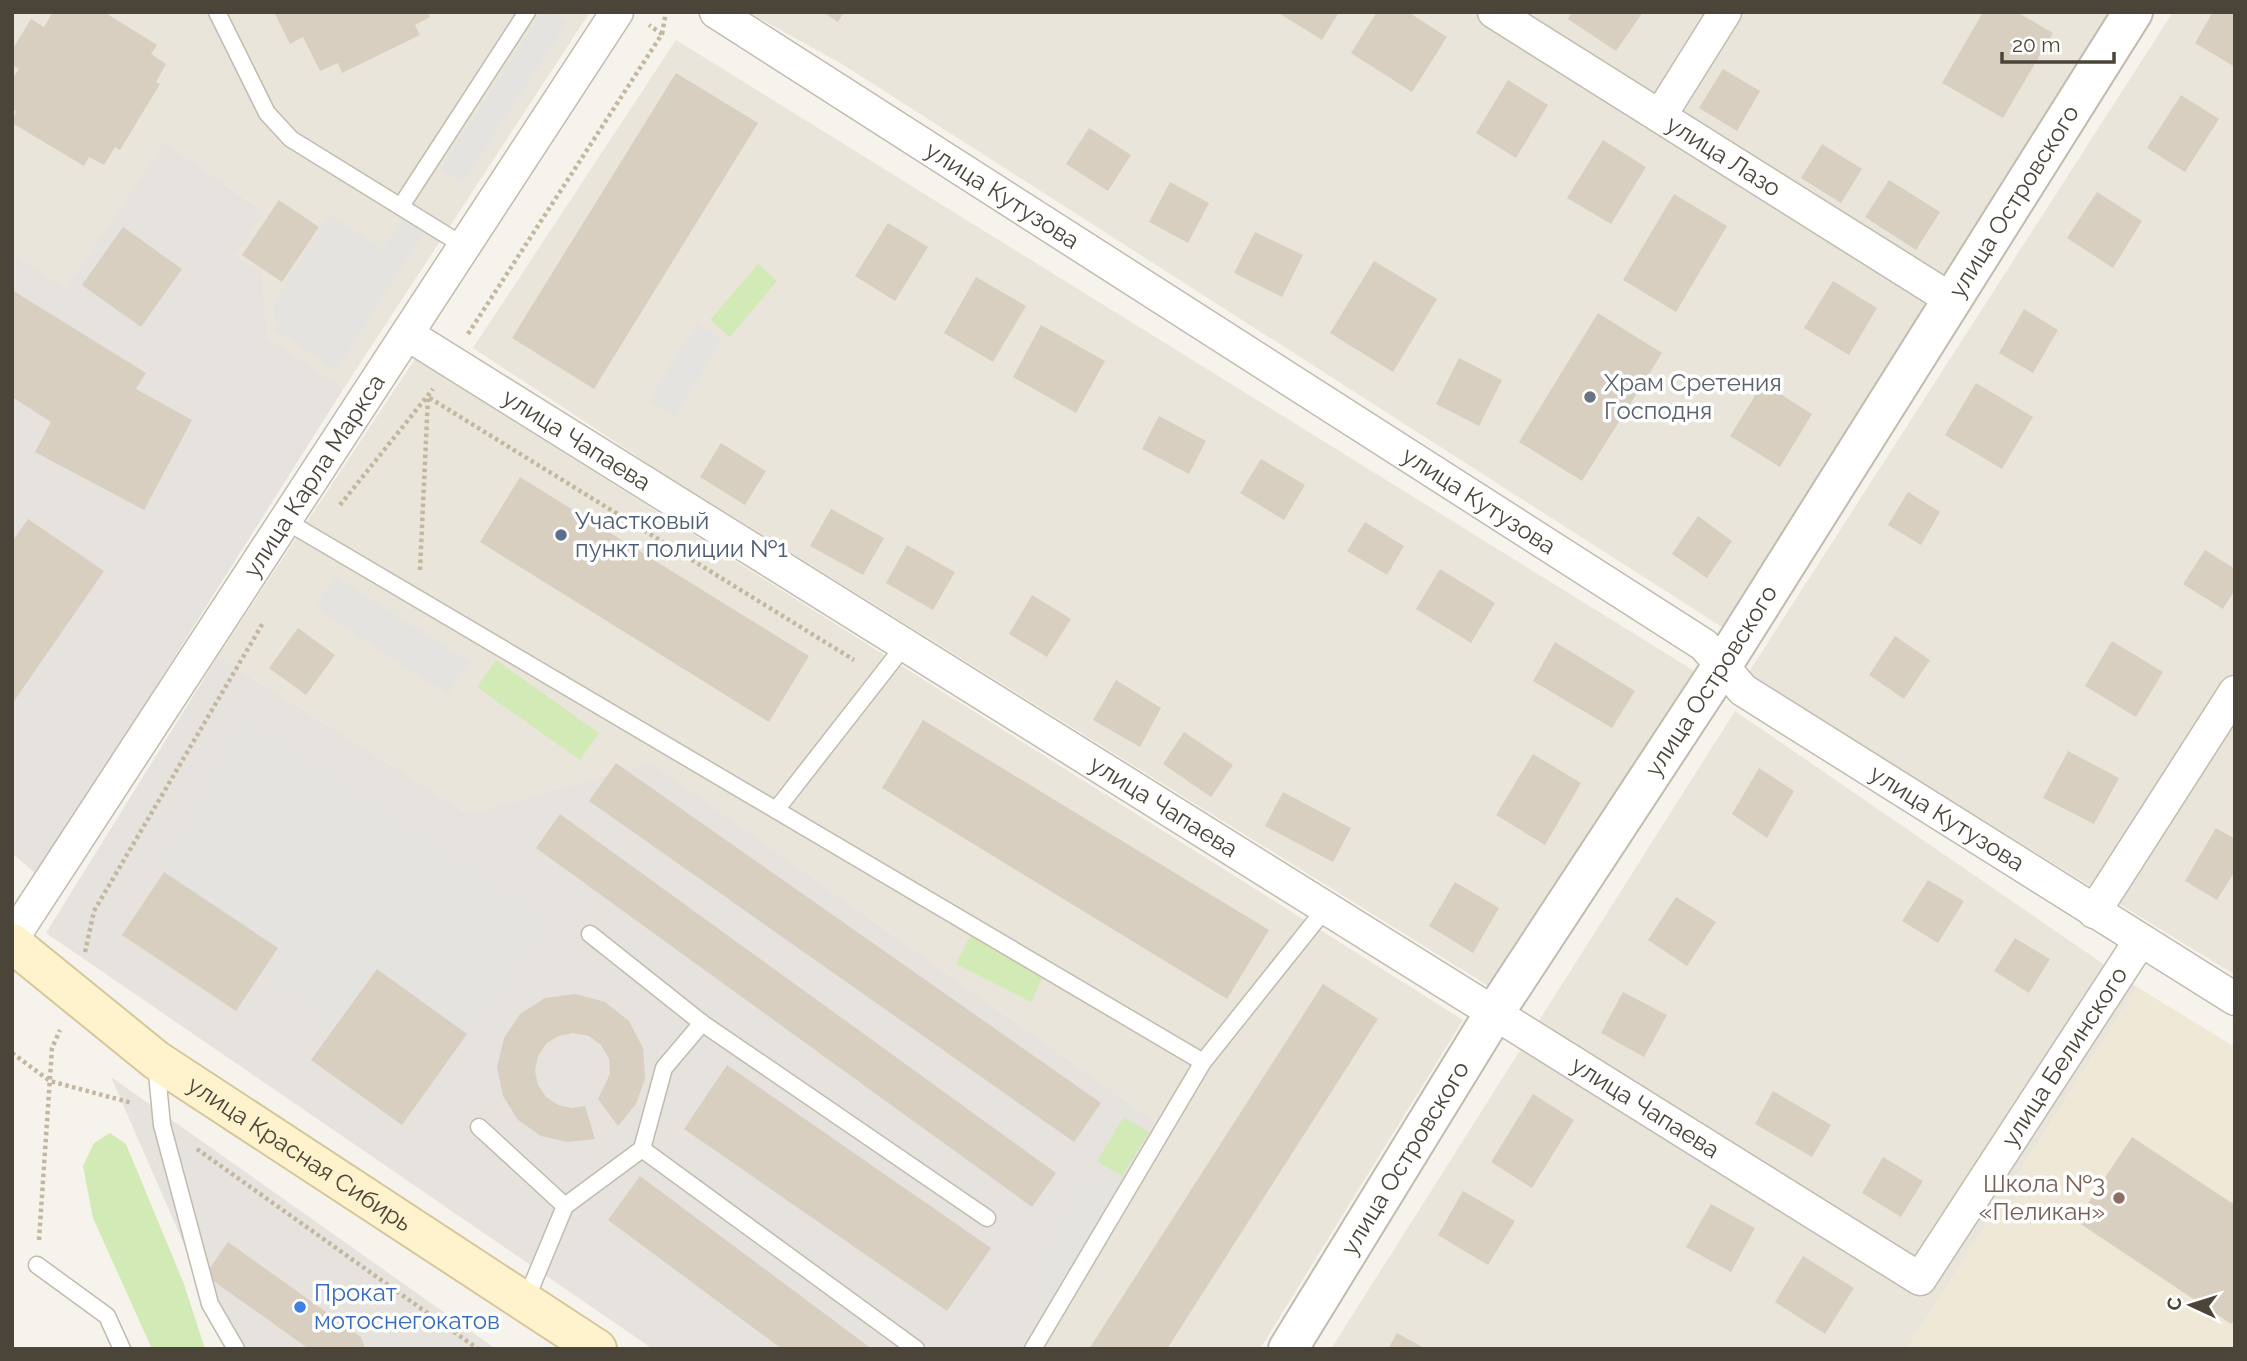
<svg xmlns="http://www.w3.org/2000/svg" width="2247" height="1361" font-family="Raleway,sans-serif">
  <rect width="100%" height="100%" fill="#f6f3ec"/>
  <g fill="#eae5da">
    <path d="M12,12H590L344,388L267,337L262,274L236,255L265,212L164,142L65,288L12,253Z"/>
    <path d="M748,12H2117L1725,629L842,64Z"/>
    <path d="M2173,12H2235V975L1747,675Z"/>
    <path d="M676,40L1696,672L1490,987L664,474L473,348Z"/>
    <path d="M415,359L1463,1020L1260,1349H1042L1164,1128L651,762L469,814L218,656Z"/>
    <path d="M1735,711L2137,987L1907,1349H1331Z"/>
  </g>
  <g fill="#e6e2dd">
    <path d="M164,142L265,212L236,255L262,273L267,337L344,388L37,875L12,853V253L65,288Z"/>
    <path d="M218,656L469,814L651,762L1164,1128L1042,1349H653L46,933Z"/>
    <path d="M111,1077L496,1349H235L210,1304Z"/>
  </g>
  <path fill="#efe8d6" d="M2137,987L2235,1047V1349H1907Z"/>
  <g fill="#d2eab5">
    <path d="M758,264L777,281L730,337L710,320Z"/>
    <path d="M496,660L599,733L580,760L477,687Z"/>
    <path d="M971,935L1045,973L1031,1002L956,964Z"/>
    <path d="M1124,1117L1149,1132L1122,1176L1097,1161Z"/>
    <path d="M110,1133L126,1144L184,1284L205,1349H152L93,1218L83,1166L94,1143Z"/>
  </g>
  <g fill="#e5e3e0">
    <path d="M542,12H550L567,23L463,183L441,168Z"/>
    <path d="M329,215L383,249L404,216L426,230L336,370L275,330L274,301Z"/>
    <path d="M696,323L722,339L675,417L649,401Z"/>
    <path d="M335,576L469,662L448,694L315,608Z"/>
    <path d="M244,721L540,919L467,1034L377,969L340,1021L262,972L277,948L164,872Z"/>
    <path d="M1086,1180L1112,1192L1063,1293L1037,1281Z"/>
  </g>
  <g fill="#d8cfc1">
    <path d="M53,12H104L157,45L151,54L166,64L156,82L160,84L120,150L115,147L104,165L89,157L84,166L12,123L16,111L12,109V79L19,69L12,65V50L31,19L44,27Z"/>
    <path d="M274,12H428L430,17L415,25L420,35L342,73L338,63L320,71L303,37L290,44Z"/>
    <path d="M823,12H844L838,22Z"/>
    <path d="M1277,12H1339L1322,40Z"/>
    <path d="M1377,12H1408L1447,37L1412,92L1351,53Z"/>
    <path d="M1572,12H1643L1616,51L1568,19Z"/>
    <path d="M1983,12H2017L2053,33L2003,118L1942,83Z"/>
    <path d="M2213,12L2235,14V67L2195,43Z"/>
    <path d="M1723,69L1760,91L1737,131L1699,108Z"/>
    <path d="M676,73L758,123L594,389L512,338Z"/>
    <path d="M1508,80L1548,105L1516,158L1476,133Z"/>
    <path d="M2181,95L2219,119L2185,172L2147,148Z"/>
    <path d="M1089,128L1131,155L1108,191L1066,164Z"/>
    <path d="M1603,140L1646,167L1611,224L1567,198Z"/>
    <path d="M1822,144L1862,169L1841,203L1801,178Z"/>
    <path d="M1889,180L1940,212L1916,250L1865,217Z"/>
    <path d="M1170,182L1209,203L1188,243L1149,222Z"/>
    <path d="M2097,192L2142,221L2113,268L2067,238Z"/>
    <path d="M1674,194L1727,226L1676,312L1623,280Z"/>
    <path d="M279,200L319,227L282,282L242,255Z"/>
    <path d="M888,223L928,247L895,301L855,276Z"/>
    <path d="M123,227L182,269L141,327L82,285Z"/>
    <path d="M1255,232L1303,255L1282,297L1234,273Z"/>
    <path d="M1374,261L1437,299L1393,372L1330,333Z"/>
    <path d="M976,277L1026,306L993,362L944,333Z"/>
    <path d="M1833,281L1877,308L1849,355L1804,328Z"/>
    <path d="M12,290L146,373L136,389L192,420L144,510L35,452L51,422L12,397Z"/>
    <path d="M2024,309L2058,330L2033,373L1999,353Z"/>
    <path d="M1598,313L1662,353L1582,481L1519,442Z"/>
    <path d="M1041,325L1105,361L1076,413L1013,377Z"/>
    <path d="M1459,358L1502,380L1479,426L1436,404Z"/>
    <path d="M1763,383L1812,414L1780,467L1730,436Z"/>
    <path d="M1976,383L2033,417L2002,469L1945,435Z"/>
    <path d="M1159,416L1206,441L1189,474L1142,449Z"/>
    <path d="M721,443L766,471L745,505L700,477Z"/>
    <path d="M1261,459L1305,485L1284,520L1240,493Z"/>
    <path d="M520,477L809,656L769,722L480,542Z"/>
    <path d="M1908,492L1940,512L1921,545L1888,525Z"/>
    <path d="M831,509L884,538L863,575L810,546Z"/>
    <path d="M1698,516L1732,541L1707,578L1672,554Z"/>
    <path d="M28,519L104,571L12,704V542Z"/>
    <path d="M1365,522L1404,546L1387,575L1347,551Z"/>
    <path d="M907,545L955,572L933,610L886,583Z"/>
    <path d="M2205,550L2235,569V590L2223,609L2183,584Z"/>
    <path d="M1440,569L1495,603L1471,643L1416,609Z"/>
    <path d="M1032,595L1071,619L1047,657L1009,634Z"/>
    <path d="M298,628L335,655L306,695L269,668Z"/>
    <path d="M1895,636L1930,660L1904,699L1869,675Z"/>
    <path d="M2112,641L2163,672L2136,717L2085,686Z"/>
    <path d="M1555,642L1635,691L1612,728L1533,681Z"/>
    <path d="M1116,680L1161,708L1140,747L1093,720Z"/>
    <path d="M923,720L1269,930L1227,999L882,788Z"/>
    <path d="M1184,732L1233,765L1211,797L1163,764Z"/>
    <path d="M2068,751L2119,778L2094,824L2043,798Z"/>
    <path d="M1533,754L1581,783L1545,845L1496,815Z"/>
    <path d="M616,763L1101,1103L1074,1142L589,801Z"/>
    <path d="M1759,768L1794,791L1767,838L1732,814Z"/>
    <path d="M1283,792L1351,828L1333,862L1265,826Z"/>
    <path d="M560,814L1056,1173L1032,1207L536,848Z"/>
    <path d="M2216,828L2235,839V871L2217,900L2185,881Z"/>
    <path d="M164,872L278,948L236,1011L122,935Z"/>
    <path d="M1928,880L1964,901L1938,943L1902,921Z"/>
    <path d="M1455,882L1499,908L1473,953L1429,926Z"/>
    <path d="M1676,897L1716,922L1687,966L1648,940Z"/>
    <path d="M2015,938L2050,959L2029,993L1994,971Z"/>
    <path d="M377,969L467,1034L402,1125L311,1060Z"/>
    <path d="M1323,984L1378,1019L1167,1349H1089Z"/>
    <path d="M1623,992L1667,1015L1644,1057L1601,1033Z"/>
    <path d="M575,994L605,1002L629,1021L643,1048L645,1078L636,1104L618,1126L598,1099L610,1074L609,1059L601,1045L589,1036L573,1033L558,1036L546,1044L538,1056L535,1071L538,1085L546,1097L558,1105L572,1108L585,1106L595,1139L567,1142L541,1136L518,1120L503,1096L497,1067L504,1038L520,1014L545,998Z"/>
    <path d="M727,1065L991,1248L947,1311L684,1129Z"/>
    <path d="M1773,1091L1831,1125L1812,1157L1755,1124Z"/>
    <path d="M1533,1094L1574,1120L1532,1188L1491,1162Z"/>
    <path d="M2132,1137L2235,1205V1319L2231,1324L2076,1221Z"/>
    <path d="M1883,1157L1923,1181L1901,1217L1862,1193Z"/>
    <path d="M640,1176L872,1349H782L608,1220Z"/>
    <path d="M1463,1191L1515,1221L1488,1265L1438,1235Z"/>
    <path d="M1711,1204L1755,1228L1731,1272L1686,1247Z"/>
    <path d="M228,1242L361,1337L365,1349H309L205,1275Z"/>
    <path d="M1803,1256L1854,1288L1825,1334L1775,1302Z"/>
    <path d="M1397,1333L1426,1349H1388Z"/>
  </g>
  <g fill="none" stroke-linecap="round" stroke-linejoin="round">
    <g stroke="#c2bbae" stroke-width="19">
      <g id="service">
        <path d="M217,12L267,113L291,139L464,246"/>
        <path d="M401,206L527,12"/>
        <path d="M286,521L1203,1062L1033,1349"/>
        <path d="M776,810L904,646"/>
        <path d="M590,934L702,1023"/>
        <path d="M1203,1062L1325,909"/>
        <path d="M156,1063L162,1125L210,1304L236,1349"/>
        <path d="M479,1127L565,1206L525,1302"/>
        <path d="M642,1149L916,1349"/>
        <path d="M565,1206L642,1149L664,1068L702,1023L987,1218"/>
        <path d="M37,1265L107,1316L122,1349"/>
      </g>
    </g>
    <g stroke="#c2bbae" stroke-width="35">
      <g id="minor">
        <path id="s1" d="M716,12L1704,645L1743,690L2235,999"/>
        <path id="s2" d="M1494,12L1952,300"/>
        <path d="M1660,116L1725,12"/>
        <path id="s3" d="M407,334L1920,1279L2140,941"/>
        <path d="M2094,912L2235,692"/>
        <path id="s4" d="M12,939L617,12"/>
      </g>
    </g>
    <g stroke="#c2bbae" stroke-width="42">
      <g id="tertiary">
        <path id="s5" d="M1288,1349L1493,1015L1722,666L2133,12"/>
      </g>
    </g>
    <g stroke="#d6c79b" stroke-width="42">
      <g id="secondary">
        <path id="s6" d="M12,943L156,1060L597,1349"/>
      </g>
    </g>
    <g stroke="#c4b79f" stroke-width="4.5" stroke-dasharray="3.5 3.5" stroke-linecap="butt">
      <path d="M662,34L666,12"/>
      <path d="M468,334L662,34L649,25"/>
      <path d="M340,505L433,389"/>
      <path d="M420,570L428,397L854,660"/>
      <path d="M85,952L94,911L263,623"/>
      <path d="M12,1053L50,1081L132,1103"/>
      <path d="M197,1149L478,1349"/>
      <path d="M39,1240L52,1048L60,1030"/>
    </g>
    <use href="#service" stroke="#fff" stroke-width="16"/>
    <use href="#minor" stroke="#fff" stroke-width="32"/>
    <use href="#tertiary" stroke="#fff" stroke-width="38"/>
    <use href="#secondary" stroke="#fff3cd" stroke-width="38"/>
  </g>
  <circle fill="#6b7280" stroke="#fff" stroke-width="2.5" cx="1590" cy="397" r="7"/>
  <circle fill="#5c6f8a" stroke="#fff" stroke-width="2.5" cx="561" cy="535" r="7"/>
  <circle fill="#8d6e63" stroke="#fff" stroke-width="2.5" cx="2119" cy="1198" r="7"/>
  <circle fill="#3f7fe0" stroke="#fff" stroke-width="2.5" cx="300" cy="1307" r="7"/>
  <g text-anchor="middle" stroke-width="7" stroke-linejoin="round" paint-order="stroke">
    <g font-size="24" fill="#4b4439" stroke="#fff">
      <text dy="8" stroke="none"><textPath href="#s2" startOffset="271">улица Лазо</textPath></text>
      <text dy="8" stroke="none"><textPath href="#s1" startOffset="340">улица Кутузова</textPath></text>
      <text dy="8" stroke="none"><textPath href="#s5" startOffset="1358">улица Островского</textPath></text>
      <text dy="8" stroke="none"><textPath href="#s3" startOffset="200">улица Чапаева</textPath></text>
      <text dy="8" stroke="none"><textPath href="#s4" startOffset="553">улица Карла Маркса</textPath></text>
      <text dy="8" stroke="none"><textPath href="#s1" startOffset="906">улица Кутузова</textPath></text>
      <text dy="8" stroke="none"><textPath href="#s5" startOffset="791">улица Островского</textPath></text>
      <text dy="8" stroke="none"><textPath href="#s3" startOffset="892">улица Чапаева</textPath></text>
      <text dy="8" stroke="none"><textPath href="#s1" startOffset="1474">улица Кутузова</textPath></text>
      <text dy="8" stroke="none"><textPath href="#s3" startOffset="2049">улица Белинского</textPath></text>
      <text dy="8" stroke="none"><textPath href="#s3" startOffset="1460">улица Чапаева</textPath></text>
      <text dy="8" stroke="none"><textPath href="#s6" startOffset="357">улица Красная Сибирь</textPath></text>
      <text dy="8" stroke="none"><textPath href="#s5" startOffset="224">улица Островского</textPath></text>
    </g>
    <g font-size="24" fill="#5b616d" stroke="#fff" text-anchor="start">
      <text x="1604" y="391">Храм Сретения<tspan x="1604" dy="28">Господня</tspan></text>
    </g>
    <g font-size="24" fill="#4e5e75" stroke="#fff" text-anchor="start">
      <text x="575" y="529">Участковый<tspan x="575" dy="28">пункт полиции №1</tspan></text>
    </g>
    <g font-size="24" fill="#785e54" stroke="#fff" text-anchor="end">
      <text x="2105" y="1192">Школа №3<tspan x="2105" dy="28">«Пеликан»</tspan></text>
    </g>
    <g font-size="24" fill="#366cbe" stroke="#fff" text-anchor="start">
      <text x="314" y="1301">Прокат<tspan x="314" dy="28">мотоснегокатов</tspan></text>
    </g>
  </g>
  <rect width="2247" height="1361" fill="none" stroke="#4b4439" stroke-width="28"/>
  <g transform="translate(2191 1305) rotate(274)" stroke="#ffffff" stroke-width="5" paint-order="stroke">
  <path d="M0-5L12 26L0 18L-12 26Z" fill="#4b4439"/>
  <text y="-10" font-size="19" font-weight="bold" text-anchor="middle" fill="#4b4439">С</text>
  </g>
  <path d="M2002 52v10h112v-10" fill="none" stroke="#4b4439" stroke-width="3.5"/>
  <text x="2012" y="52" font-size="21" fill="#4b4439" stroke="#ffffff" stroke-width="5" paint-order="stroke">20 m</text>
</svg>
